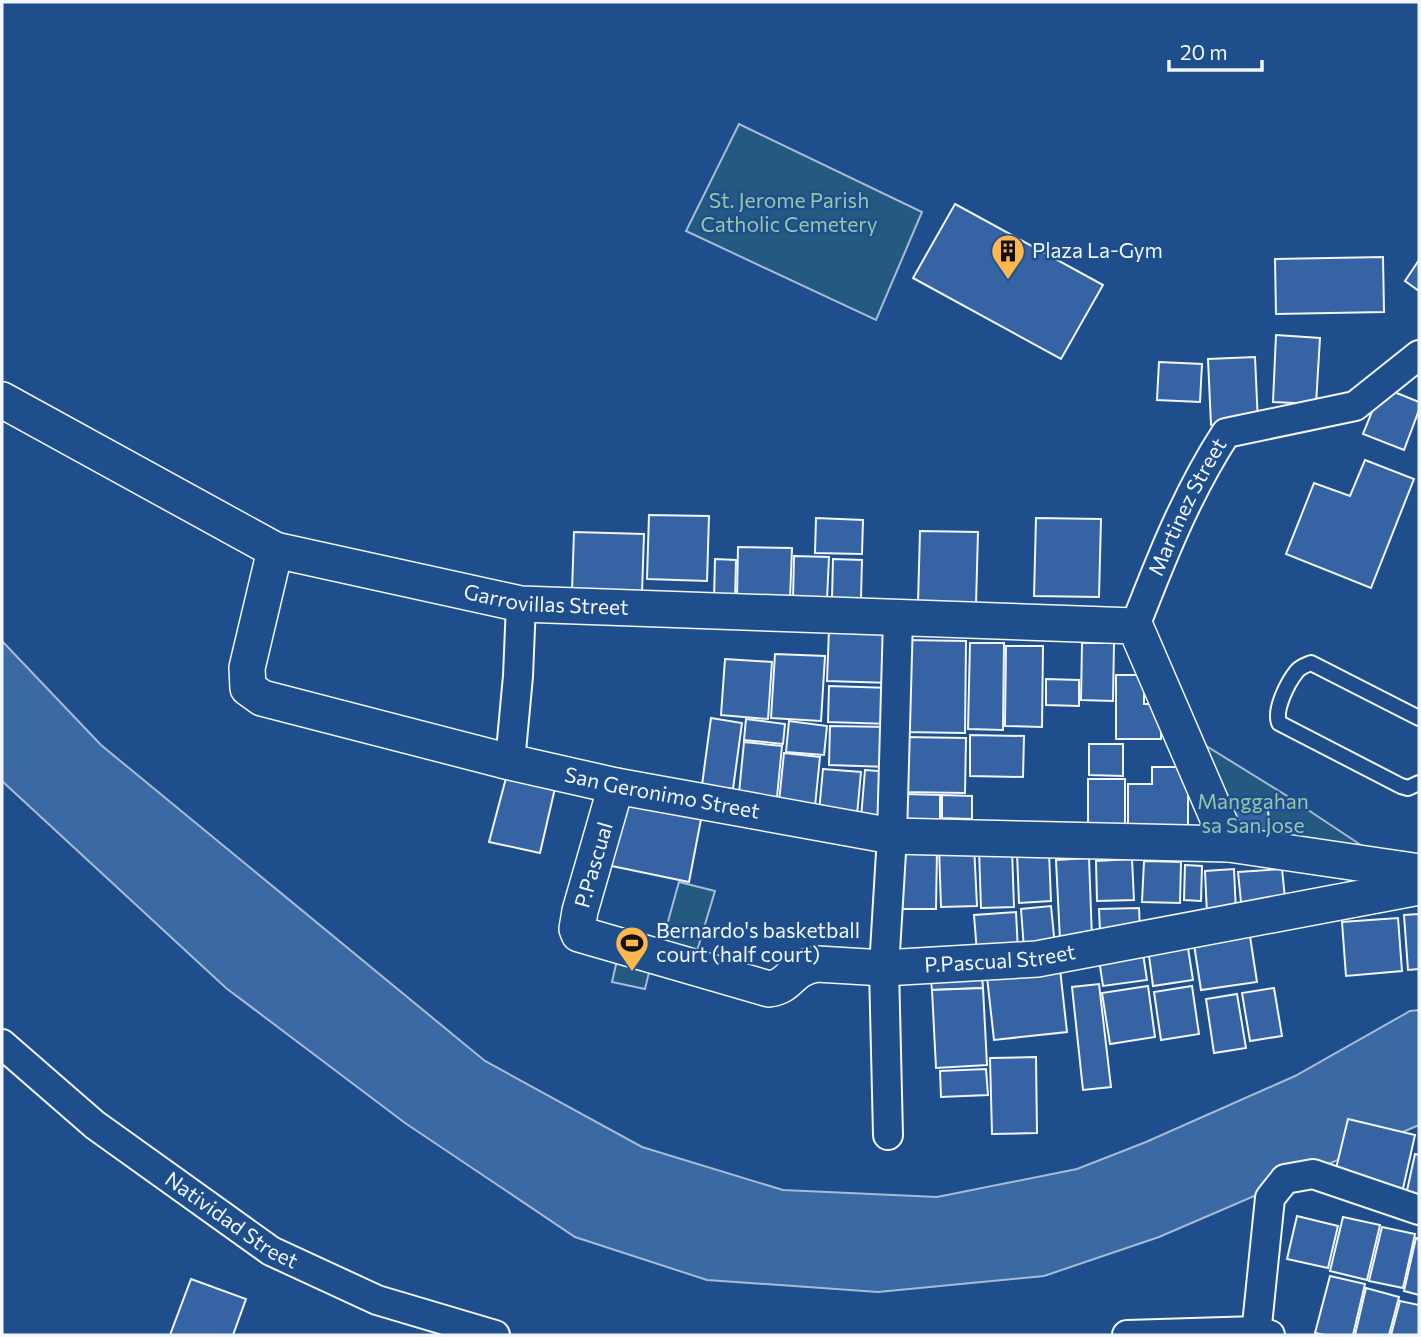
<svg xmlns="http://www.w3.org/2000/svg" width="1421" height="1337" font-family="Commissioner,sans-serif">
  <rect width="100%" height="100%" fill="#1f4e8c"/>
  <g fill="#245a82" stroke="#a8bbd7" stroke-width="2">
    <path d="M739,124L922,212L876,320L686,231Z"/>
    <path d="M1182,731L1284,794L1397,869L1229,844Z"/>
    <path d="M679,882L715,891L694,961L660,950Z"/>
    <path d="M618,956L651,964L645,989L612,982Z"/>
  </g>
  <path fill="#3b69a3" stroke="#a8bbd7" stroke-width="2" d="M2,641L101,745L485,1061L642,1147L783,1190L937,1197L1077,1169L1146,1142L1295,1076L1410,1011L1419,1010V1125L1159,1237L1044,1276L878,1292L707,1280L575,1237L405,1123L226,988L2,781Z"/>
  <g fill="#3563a3" stroke="#f2f6ff" stroke-width="2">
    <path d="M955,204L1103,285L1061,359L913,278Z"/>
    <path d="M1383,257L1384,312L1276,314L1275,259Z"/>
    <path d="M1419,260V291L1405,281Z"/>
    <path d="M1276,335L1320,338L1316,404L1273,402Z"/>
    <path d="M1255,357L1258,423L1211,425L1208,359Z"/>
    <path d="M1159,362L1202,364L1200,402L1157,400Z"/>
    <path d="M1382,387L1419,402V410L1404,450L1363,434Z"/>
    <path d="M1365,460L1414,479L1371,588L1286,554L1314,483L1350,496Z"/>
    <path d="M649,515L709,516L707,581L647,579Z"/>
    <path d="M816,518L863,520L862,554L815,553Z"/>
    <path d="M1036,518L1101,519L1099,597L1034,596Z"/>
    <path d="M920,531L978,532L976,605L918,603Z"/>
    <path d="M574,532L644,534L642,593L572,591Z"/>
    <path d="M738,547L792,548L790,599L737,598Z"/>
    <path d="M794,556L829,557L827,599H793Z"/>
    <path d="M715,559L736,560L735,601L714,600Z"/>
    <path d="M833,559L862,560L861,599H832Z"/>
    <path d="M829,630L893,631L891,683L827,681Z"/>
    <path d="M905,640L966,641L965,733L904,732Z"/>
    <path d="M970,643H1004L1003,730L968,729Z"/>
    <path d="M1082,643H1114L1113,701L1081,700Z"/>
    <path d="M1006,646H1043L1042,727L1005,726Z"/>
    <path d="M775,654L825,656L821,721L771,718Z"/>
    <path d="M725,659L772,662L768,719L721,715Z"/>
    <path d="M1116,675H1144V704H1161V739H1116Z"/>
    <path d="M1046,679L1079,680V706L1046,705Z"/>
    <path d="M829,686L891,688L890,724L828,722Z"/>
    <path d="M711,718L742,723L733,789L702,785Z"/>
    <path d="M746,719L785,724L783,744L744,740Z"/>
    <path d="M789,721L827,726L824,755L786,752Z"/>
    <path d="M830,726L890,727L889,767L829,765Z"/>
    <path d="M970,735L1024,736L1023,777L970,776Z"/>
    <path d="M904,737L966,738L965,793L903,792Z"/>
    <path d="M744,742L782,746L777,797L739,793Z"/>
    <path d="M1089,744H1123V776L1089,775Z"/>
    <path d="M784,753L820,757L815,806L779,802Z"/>
    <path d="M1152,767H1188V827L1128,826V784H1152Z"/>
    <path d="M823,769L861,772L857,815L819,812Z"/>
    <path d="M865,770L891,772L887,820L861,818Z"/>
    <path d="M506,778L555,788L540,853L489,842Z"/>
    <rect x="1088" y="779" width="37" height="46"/>
    <path d="M905,794L940,795V821L904,820Z"/>
    <path d="M942,795L972,796V819L942,818Z"/>
    <path d="M619,800L702,814L689,882L602,864Z"/>
    <path d="M1234,809H1268L1270,836L1235,835Z"/>
    <path d="M974,845L977,906L941,907L939,847Z"/>
    <path d="M898,848L937,849L936,909H897Z"/>
    <path d="M1012,849L1014,907L981,908L979,850Z"/>
    <path d="M1049,852L1051,901L1019,903L1017,853Z"/>
    <path d="M1089,858L1092,938L1060,940L1056,860Z"/>
    <path d="M1132,859L1134,900L1097,901L1096,861Z"/>
    <path d="M1144,861L1181,862L1180,903L1142,902Z"/>
    <path d="M1185,865L1202,866L1201,901L1184,900Z"/>
    <path d="M1234,869L1236,912L1207,914L1205,871Z"/>
    <path d="M1282,869L1286,908L1242,912L1238,872Z"/>
    <path d="M1051,906L1055,946L1024,949L1021,909Z"/>
    <path d="M1139,908L1140,929L1100,931L1099,909Z"/>
    <path d="M1016,912L1018,951L977,953L974,915Z"/>
    <path d="M1419,914V969L1408,970L1404,915Z"/>
    <path d="M1398,918L1402,971L1346,976L1342,922Z"/>
    <path d="M1249,930L1257,982L1201,990L1193,938Z"/>
    <path d="M1187,942L1193,980L1153,986L1148,948Z"/>
    <path d="M1142,947L1147,980L1103,986L1098,953Z"/>
    <path d="M981,962L983,988L932,990L929,965Z"/>
    <path d="M1060,969L1067,1032L994,1040L987,977Z"/>
    <path d="M1099,984L1111,1087L1083,1090L1072,987Z"/>
    <path d="M1148,986L1155,1037L1110,1044L1102,993Z"/>
    <path d="M1192,986L1199,1034L1161,1040L1154,992Z"/>
    <path d="M983,988L987,1065L936,1068L932,990Z"/>
    <path d="M1274,988L1282,1036L1250,1041L1242,993Z"/>
    <path d="M1237,994L1246,1048L1214,1053L1206,999Z"/>
    <path d="M1036,1057L1037,1133L992,1134L990,1058Z"/>
    <path d="M986,1069L988,1095L941,1097L940,1071Z"/>
    <path d="M1348,1119L1415,1135L1402,1193L1334,1177Z"/>
    <path d="M1415,1154L1419,1155V1198L1406,1195Z"/>
    <path d="M1297,1216L1338,1226L1328,1268L1287,1259Z"/>
    <path d="M1343,1217L1380,1225L1367,1280L1330,1271Z"/>
    <path d="M1382,1227L1415,1234L1403,1288L1369,1281Z"/>
    <path d="M1416,1238L1419,1239V1295L1404,1291Z"/>
    <path d="M1330,1276L1365,1284L1353,1335H1325L1315,1333Z"/>
    <path d="M191,1279L246,1299L233,1335H170Z"/>
    <path d="M1366,1288L1399,1297L1389,1335H1355Z"/>
    <path d="M1400,1301L1419,1305V1335H1391Z"/>
  </g>
  <g fill="none" stroke-linecap="round" stroke-linejoin="round">
    <g stroke="#f2f6ff" stroke-width="18">
      <path id="service" d="M1419,718L1311,663C1306,665 1300,667 1297,671C1288,682 1274,709 1279,723L1401,786L1408,788L1419,783"/>
    </g>
    <g stroke="#f2f6ff" stroke-width="32">
      <g id="minor">
        <path id="s1" d="M1135,626C1161,559 1187,493 1226,433L1355,406L1419,355"/>
        <path d="M510,762L518,676L521,604"/>
        <path id="s2" d="M2,1044L95,1125L271,1251L377,1300L495,1335"/>
        <path d="M888,1135L884,968L892,836L898,618"/>
        <path d="M1127,1335L1257,1331L1270,1335"/>
        <path d="M1256,1335L1270,1198L1285,1179L1313,1174L1419,1210"/>
      </g>
    </g>
    <g stroke="#f2f6ff" stroke-width="38">
      <g id="tertiary">
        <path id="s3" d="M2,400L275,550L521,604L1135,626L1229,844"/>
        <path id="s4" d="M275,550L247,668L248,688L262,698L510,762L616,786L892,836L1229,844L1419,872"/>
        <path id="s5" d="M616,786L580,911L577,929L579,934L769,989C792,986 788,969 817,964L884,968L1037,959L1419,887"/>
      </g>
    </g>
    <use href="#service" stroke="#1f4e8c" stroke-width="14"/>
    <use href="#minor" stroke="#1f4e8c" stroke-width="28"/>
    <use href="#tertiary" stroke="#1f4e8c" stroke-width="35"/>
  </g>
  <defs>
    <g id="building-pin" transform="scale(1.75)"><path d="M0 17L-7.5 6A9.5 9.5 0 1 1 7.5 6Z" fill="#ffb74d" stroke="#1f4e8c"/><path d="M-4-6H4V6H1V3H-1V6H-4ZM-2.5-4.3h1.7v1.8h-1.7ZM.8-4.3h1.7v1.8H.8ZM-2.5-1h1.7V.8h-1.7ZM.8-1h1.7V.8H.8Z" fill="#111"/></g>
    <g id="stadium-pin" transform="scale(1.75)"><path d="M0 17L-7.5 6A9.5 9.5 0 1 1 7.5 6Z" fill="#ffb74d" stroke="#1f4e8c"/><path d="M0-5a6.5 5 0 1 0 0 10a6.5 5 0 1 0 0-10ZM-3.5-1.8h7v3.6h-7Z" fill="#111"/></g>
  </defs>
  <g fill-rule="evenodd">
    <use href="#building-pin" x="1008" y="251"/>
    <use href="#stadium-pin" x="632" y="943"/>
  </g>
  <g text-anchor="middle" stroke-width="5" stroke-linejoin="round" paint-order="stroke">
    <g font-size="21" fill="#97c8a6" stroke="#1f4e8c">
      <text x="789" y="208">St. Jerome Parish<tspan x="789" dy="24">Catholic Cemetery</tspan></text>
      <text x="1253" y="809">Manggahan<tspan x="1253" dy="24">sa San Jose</tspan></text>
    </g>
    <g font-size="21" fill="#f2f6ff" stroke="#1f4e8c" text-anchor="start">
      <text x="1032" y="258">Plaza La-Gym</text>
      <text x="656" y="938">Bernardo's basketball<tspan x="656" dy="24">court (half court)</tspan></text>
    </g>
    <g font-size="21" fill="#f2f6ff" stroke="#1f4e8c">
      <text dy="7" stroke="none"><textPath href="#s1" startOffset="130">Martinez Street</textPath></text>
      <text dy="7" stroke="none"><textPath href="#s3" startOffset="588">Garrovillas Street</textPath></text>
      <text dy="7" stroke="none"><textPath href="#s4" startOffset="570">San Geronimo Street</textPath></text>
      <text transform="translate(594 865) rotate(-74)" y="7">P.Pascual</text>
      <text dy="7" stroke="none"><textPath href="#s5" startOffset="590">P.Pascual Street</textPath></text>
      <text dy="7" stroke="none"><textPath href="#s2" startOffset="290">Natividad Street</textPath></text>
    </g>
  </g>
  <rect width="1421" height="1337" fill="none" stroke="#f2f6ff" stroke-width="7"/>
  <path d="M1169 60v10h93v-10" fill="none" stroke="#f2f6ff" stroke-width="3.5"/>
  <text x="1180" y="60" font-size="21" fill="#f2f6ff" stroke="#1f4e8c" stroke-width="5" paint-order="stroke">20 m</text>
</svg>
